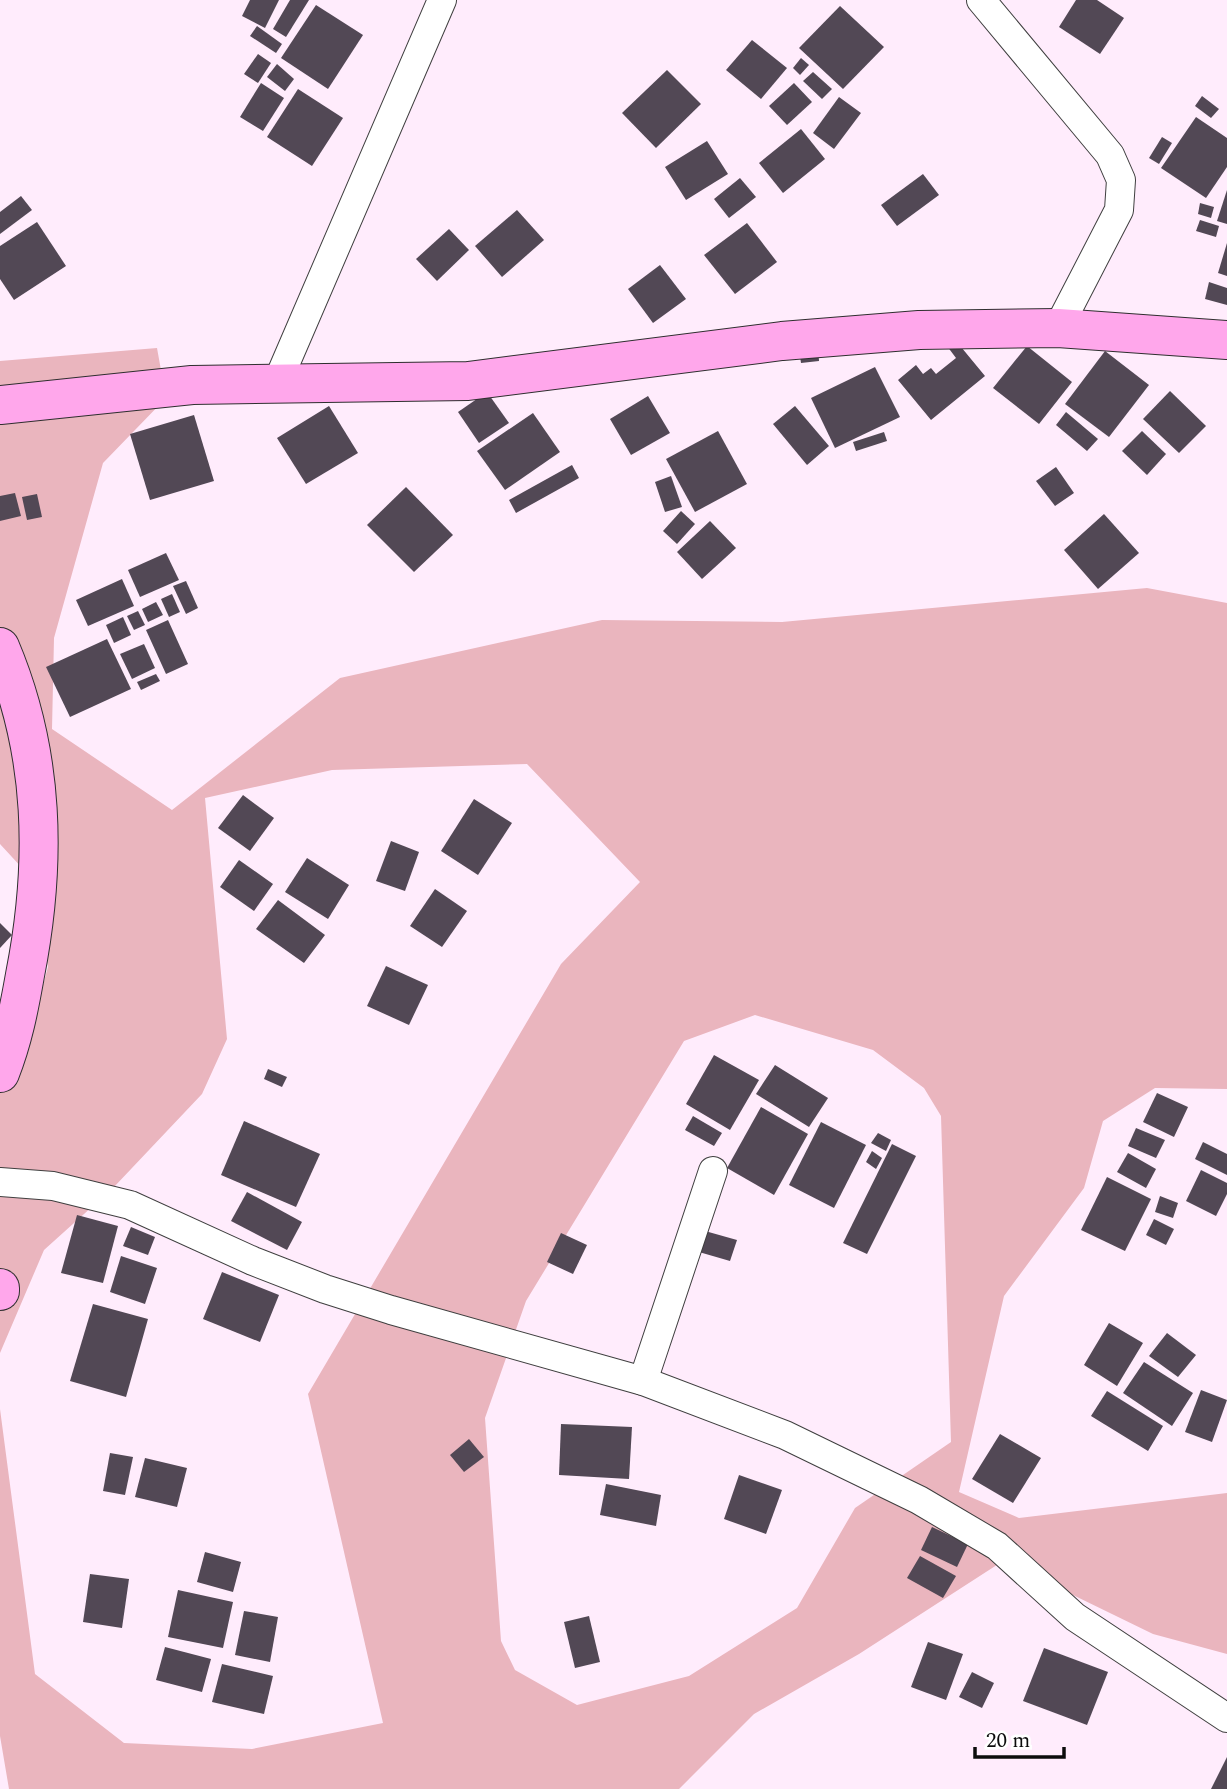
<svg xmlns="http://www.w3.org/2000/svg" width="1227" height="1789" font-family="Spectral,serif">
  <rect width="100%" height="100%" fill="#ffecfc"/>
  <path fill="#eab5be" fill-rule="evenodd" d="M157,348L166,398L103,463L54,638L52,729L172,810L340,678L602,620L782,622L1147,588L1227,603V1089L1155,1088L1103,1121L1084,1188L1004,1296L959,1492L1019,1518L1227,1493V1654L1153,1634L1003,1561L859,1654L754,1714L679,1789H9L0,1736V1409L35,1674L124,1743L252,1749L383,1723L308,1394L561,964L640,882L527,764L332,770L205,798L227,1039L202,1094L114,1187L44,1250L0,1353V1089L24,1052L48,967L35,882L0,844V361ZM755,1015L873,1050L924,1088L941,1116L951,1442L855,1508L797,1608L689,1676L577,1705L515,1670L501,1641L485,1418L526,1301L684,1041Z"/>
  <g fill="#524855">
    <path d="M250,0H279L265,28L242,16Z"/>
    <path d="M290,0H309L286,37L273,29Z"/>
    <path d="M1076,0H1097L1124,18L1100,54L1059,27Z"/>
    <path d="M316,5L363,35L328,89L281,58Z"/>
    <path d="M840,6L884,47L843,89L799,48Z"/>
    <path d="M257,26L282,44L276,53L250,36Z"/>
    <path d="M752,40L787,68L761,99L726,70Z"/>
    <path d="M258,54L271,63L258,83L244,74Z"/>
    <path d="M801,58L809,65L800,75L793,68Z"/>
    <path d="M277,64L294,79L285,91L267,77Z"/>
    <path d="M667,70L701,104L656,148L622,113Z"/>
    <path d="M813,72L832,89L822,99L803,81Z"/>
    <path d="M261,83L284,98L263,131L240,117Z"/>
    <path d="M794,83L812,102L787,125L769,106Z"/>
    <path d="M298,89L343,118L312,166L267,137Z"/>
    <path d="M1202,96L1219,109L1211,118L1195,106Z"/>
    <path d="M839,97L861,113L834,149L813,133Z"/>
    <path d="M1196,117L1227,138V167L1206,198L1161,168Z"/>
    <path d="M801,129L825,159L783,193L759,163Z"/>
    <path d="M1162,137L1172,143L1159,164L1149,158Z"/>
    <path d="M707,141L728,174L686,200L665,167Z"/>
    <path d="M923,174L939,195L897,226L881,205Z"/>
    <path d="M740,178L756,197L729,218L714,199Z"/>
    <path d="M1227,190V224L1217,221Z"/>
    <path d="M21,196L32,210L0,234V212Z"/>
    <path d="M1200,203L1214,207L1211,218L1198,214Z"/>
    <path d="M517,210L544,240L502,277L475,246Z"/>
    <path d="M1200,220L1219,226L1216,237L1196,231Z"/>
    <path d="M37,222L66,266L14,300L0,279V246Z"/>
    <path d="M747,223L777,262L735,294L704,255Z"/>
    <path d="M449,229L469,250L437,281L416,259Z"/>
    <path d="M1227,243V276L1218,273Z"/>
    <path d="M660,265L686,299L653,323L628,289Z"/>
    <path d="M1209,282L1227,288V305L1205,299Z"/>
    <path d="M952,336L985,376L931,420L898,380L916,365L923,374L931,368L936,374L956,358L944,342Z"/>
    <path d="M1027,346L1072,382L1039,424L993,388Z"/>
    <path d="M818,348L819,361L801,363L799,350Z"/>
    <path d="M1105,351L1149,385L1109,437L1065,404Z"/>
    <path d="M875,367L900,417L835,448L811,398Z"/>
    <path d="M1170,391L1206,426L1179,453L1143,419Z"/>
    <path d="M487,392L509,423L479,443L458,412Z"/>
    <path d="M648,396L670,433L631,455L610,419Z"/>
    <path d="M329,406L358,453L306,484L277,438Z"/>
    <path d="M795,406L829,446L807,465L773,424Z"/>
    <path d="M1066,412L1098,439L1087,451L1056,425Z"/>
    <path d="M533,413L560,452L505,490L477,451Z"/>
    <path d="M194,415L214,481L150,500L130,434Z"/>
    <path d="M718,431L747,484L695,512L666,459Z"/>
    <path d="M1142,431L1166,454L1147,475L1122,451Z"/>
    <path d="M884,432L887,441L856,451L853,442Z"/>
    <path d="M572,465L579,478L516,513L509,500Z"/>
    <path d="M1056,467L1074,493L1055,506L1036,481Z"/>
    <path d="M671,476L682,507L665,512L655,482Z"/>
    <path d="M406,487L453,535L414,572L367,525Z"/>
    <path d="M15,493L21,516L0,521V496Z"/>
    <path d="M37,494L42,517L27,520L22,497Z"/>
    <path d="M681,511L695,524L677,544L663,531Z"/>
    <path d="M1104,514L1139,553L1098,589L1064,550Z"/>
    <path d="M710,521L736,548L702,579L677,552Z"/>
    <path d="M166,553L179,580L140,597L128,570Z"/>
    <path d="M122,579L134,606L88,626L76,600Z"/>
    <path d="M186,581L198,608L186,614L173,586Z"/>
    <path d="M172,594L180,612L169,617L161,599Z"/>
    <path d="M156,602L163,615L148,622L142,609Z"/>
    <path d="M138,611L145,625L134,630L127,616Z"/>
    <path d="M123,617L131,635L114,643L106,625Z"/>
    <path d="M168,620L188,664L166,674L146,630Z"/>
    <path d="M107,639L131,689L70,717L46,667Z"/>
    <path d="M144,644L155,668L132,679L120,654Z"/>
    <path d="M156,674L160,681L141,690L137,682Z"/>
    <path d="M243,795L274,818L250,851L218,828Z"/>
    <path d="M474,799L512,823L478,875L441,851Z"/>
    <path d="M391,841L419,852L405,891L376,881Z"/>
    <path d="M307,858L349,885L328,919L285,892Z"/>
    <path d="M239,860L273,884L254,911L220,887Z"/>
    <path d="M435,889L467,911L442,947L410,926Z"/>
    <path d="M278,900L325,935L304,963L256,929Z"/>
    <path d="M0,923L12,935L0,948Z"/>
    <path d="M386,966L428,985L409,1025L367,1006Z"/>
    <path d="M714,1055L759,1080L730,1130L686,1104Z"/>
    <path d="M775,1065L828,1098L809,1127L756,1094Z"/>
    <path d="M268,1069L287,1077L282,1087L264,1079Z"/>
    <path d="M1157,1093L1188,1107L1174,1137L1143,1122Z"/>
    <path d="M761,1107L808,1134L774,1195L727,1168Z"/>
    <path d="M693,1116L722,1133L714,1146L685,1130Z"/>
    <path d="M244,1121L320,1154L296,1207L221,1175Z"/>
    <path d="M821,1122L866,1145L834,1208L789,1185Z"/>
    <path d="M1136,1128L1165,1140L1156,1158L1128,1146Z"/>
    <path d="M878,1133L891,1140L886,1151L871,1143Z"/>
    <path d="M1203,1142L1227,1154V1175L1195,1159Z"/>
    <path d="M892,1144L916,1156L867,1254L843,1243Z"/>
    <path d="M872,1151L882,1158L876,1169L866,1162Z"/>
    <path d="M1128,1153L1156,1169L1146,1188L1117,1172Z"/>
    <path d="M1201,1170L1227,1183V1194L1216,1216L1186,1201Z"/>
    <path d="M1107,1177L1151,1199L1125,1251L1081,1230Z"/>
    <path d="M247,1192L302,1222L287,1250L231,1221Z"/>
    <path d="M1160,1196L1178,1203L1173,1218L1155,1212Z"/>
    <path d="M77,1215L118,1226L103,1283L61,1273Z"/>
    <path d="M1154,1219L1174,1229L1166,1245L1146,1235Z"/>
    <path d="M131,1227L155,1237L148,1255L123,1246Z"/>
    <path d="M705,1231L737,1240L730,1261L699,1252Z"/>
    <path d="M561,1233L587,1245L573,1274L547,1262Z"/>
    <path d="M121,1256L157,1268L145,1304L110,1292Z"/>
    <path d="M222,1272L279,1295L260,1342L203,1319Z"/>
    <path d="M93,1304L148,1319L126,1397L70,1381Z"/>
    <path d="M1109,1323L1143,1343L1117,1386L1084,1365Z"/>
    <path d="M1167,1333L1196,1355L1178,1377L1149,1356Z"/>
    <path d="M1144,1362L1193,1393L1172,1426L1123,1393Z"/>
    <path d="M1201,1390L1227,1400L1212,1442L1185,1432Z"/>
    <path d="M1107,1391L1163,1426L1148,1451L1091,1416Z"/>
    <path d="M561,1424L632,1427L629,1479L559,1475Z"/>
    <path d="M1000,1434L1041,1458L1013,1503L972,1479Z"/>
    <path d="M469,1439L484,1457L464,1472L450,1455Z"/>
    <path d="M110,1453L133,1457L125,1495L103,1491Z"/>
    <path d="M145,1458L187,1468L177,1507L135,1497Z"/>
    <path d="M739,1475L782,1490L766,1534L724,1519Z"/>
    <path d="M606,1484L661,1495L656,1526L600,1515Z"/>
    <path d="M932,1527L968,1544L957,1567L921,1550Z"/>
    <path d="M205,1552L241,1562L233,1592L197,1582Z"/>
    <path d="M920,1556L956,1576L943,1598L907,1578Z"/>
    <path d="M90,1574L129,1579L122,1628L83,1622Z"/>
    <path d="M178,1590L233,1602L223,1648L168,1637Z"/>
    <path d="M244,1611L278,1617L270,1662L235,1655Z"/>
    <path d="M589,1616L600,1662L575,1668L564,1622Z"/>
    <path d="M928,1642L963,1654L946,1700L911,1687Z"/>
    <path d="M165,1647L211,1659L202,1692L156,1680Z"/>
    <path d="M1044,1648L1108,1672L1087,1725L1023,1701Z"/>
    <path d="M222,1664L273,1676L264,1714L212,1702Z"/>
    <path d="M972,1672L994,1683L982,1708L959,1697Z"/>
    <path d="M1227,1757V1789H1211Z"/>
  </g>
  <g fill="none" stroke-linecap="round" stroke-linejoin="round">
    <g stroke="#3f3f3f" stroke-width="30">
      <g id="street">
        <path d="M981,0L1110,155L1121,180L1119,210L1058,328"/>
        <path d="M277,383L442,0"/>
        <path d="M0,1182L53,1186L130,1205L253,1261L325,1289L391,1310L643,1381L785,1435L919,1500L997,1546L1075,1617L1227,1718"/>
        <path d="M643,1381L713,1171"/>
      </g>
    </g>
    <g stroke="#2e2e2e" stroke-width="40">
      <g id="secondary">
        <path d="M0,405L192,385L468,381L782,341L919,330L1058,328L1227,340"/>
        <path d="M0,647C45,753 47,863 25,975C19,1009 13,1040 0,1073"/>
        <path d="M0,1288V1291"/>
      </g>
    </g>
    <use href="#street" stroke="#fff" stroke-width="28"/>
    <use href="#secondary" stroke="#ffa7eb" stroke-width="38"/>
  </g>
  <path d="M975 1747v10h89v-10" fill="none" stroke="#0c0c0c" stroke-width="3.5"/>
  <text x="986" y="1747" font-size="21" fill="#0c0c0c" stroke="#ffffff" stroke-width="5" paint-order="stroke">20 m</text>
</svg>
